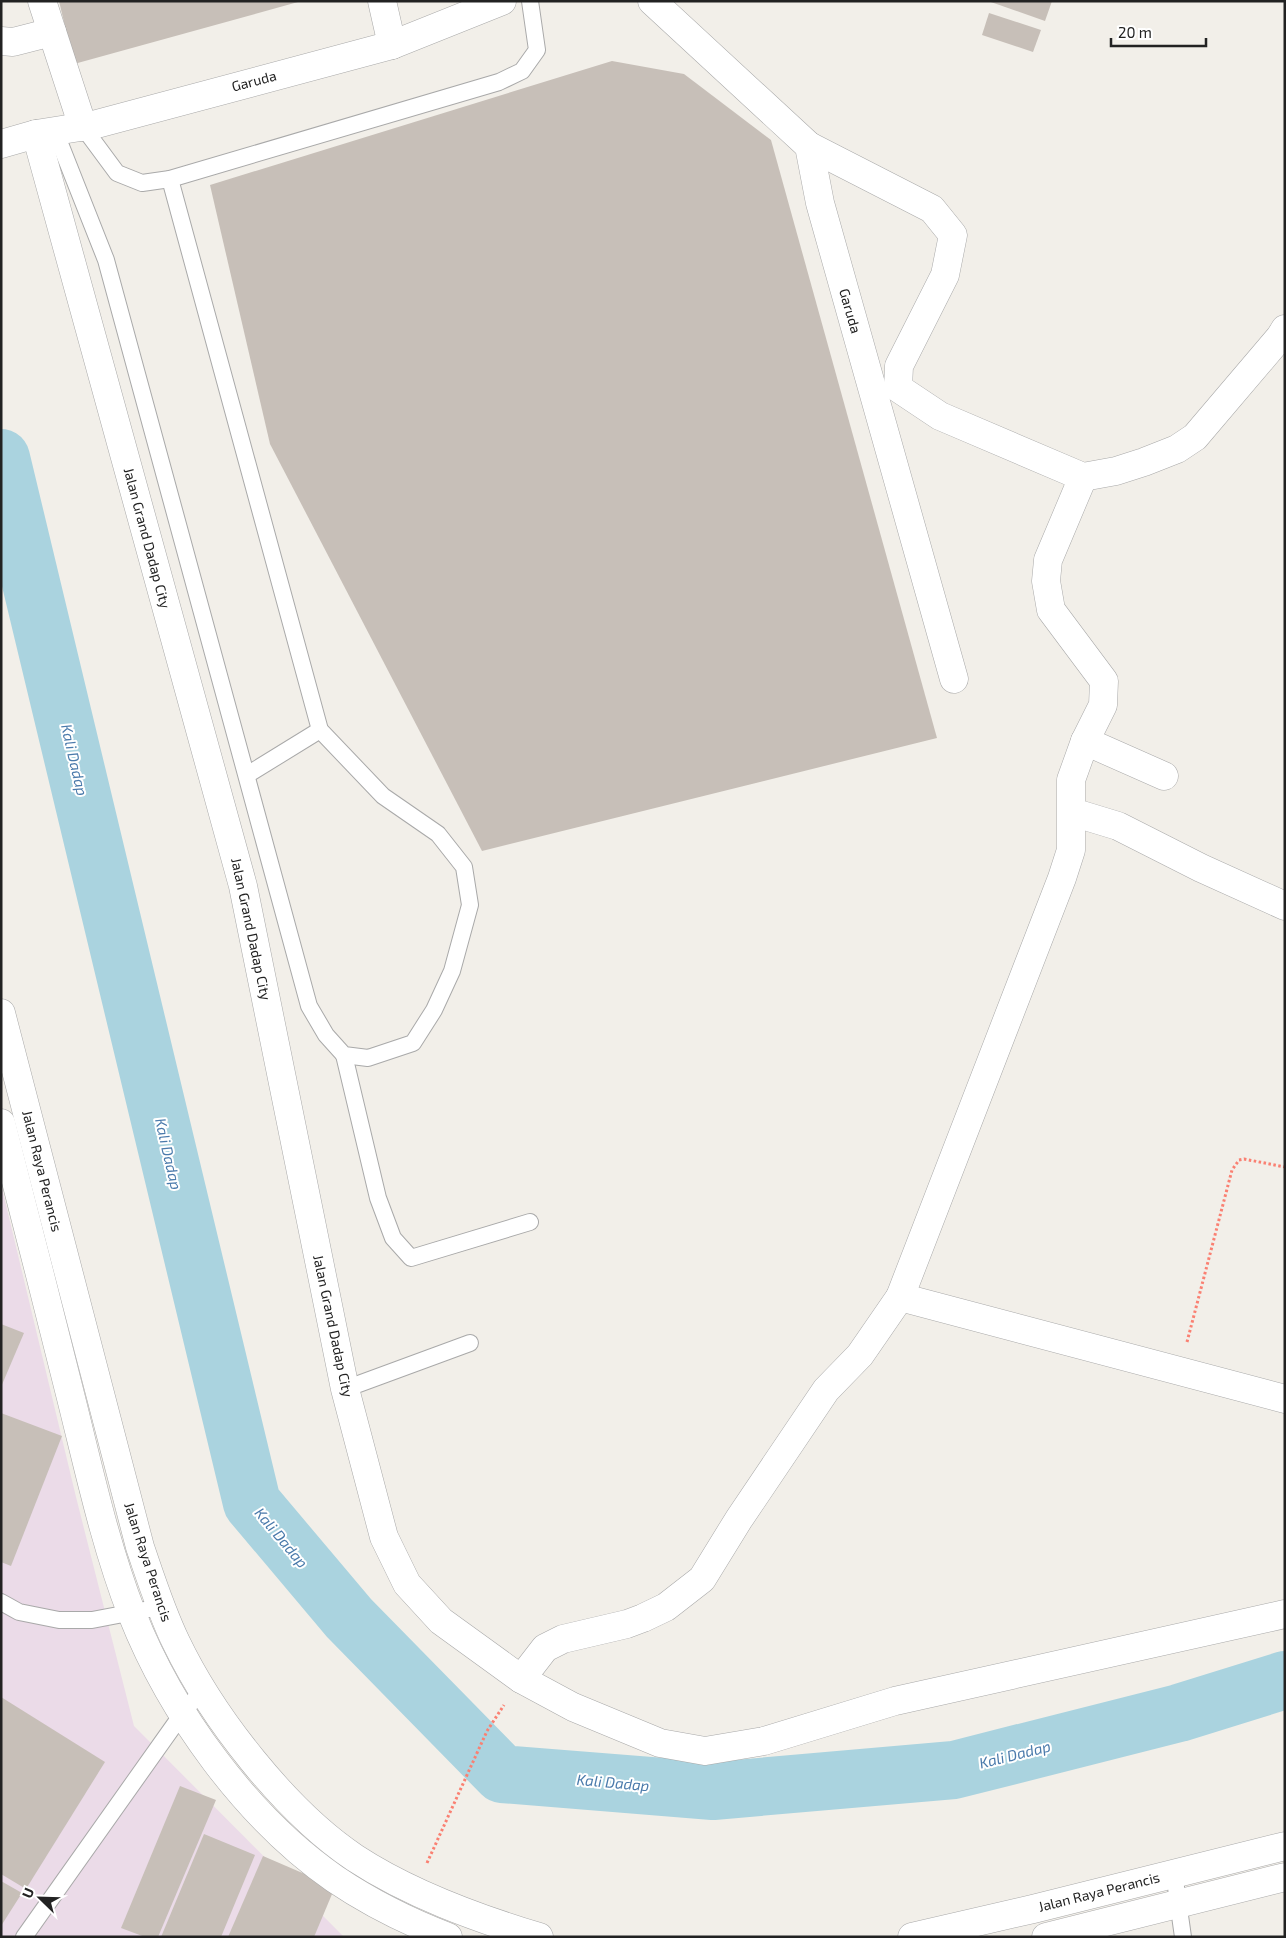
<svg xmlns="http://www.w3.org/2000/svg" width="1286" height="1938" font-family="'Exo 2',sans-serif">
  <rect width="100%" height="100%" fill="#f2efe9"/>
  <path fill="#ebdbe8" d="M1,1184L76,1497L134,1726L344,1937H1Z"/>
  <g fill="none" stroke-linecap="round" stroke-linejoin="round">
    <path stroke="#aad3df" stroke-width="58" d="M1,458L252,1503L349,1618L502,1774L713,1791L954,1770L1179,1713L1285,1680"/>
  </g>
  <g fill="#c7bfb8">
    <path d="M59,1H298V2L74,64Z"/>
    <path d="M988,1H1052L1045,21Z"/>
    <path d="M989,13L1041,30L1033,52L982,35Z"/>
    <path d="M612,61L684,74L771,140L937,738L482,851L270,444L210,185Z"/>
    <path d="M1,1324L24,1333L1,1387Z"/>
    <path d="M1,1413L62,1436L11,1566L1,1562Z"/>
    <path d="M1,1697L105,1762L26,1889L1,1874Z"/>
    <path d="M180,1786L216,1800L158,1937H145L121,1928Z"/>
    <path d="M204,1834L255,1855L221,1937H161Z"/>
    <path d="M263,1856L335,1887L314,1937H228Z"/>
    <path d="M1,1881L22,1893L1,1926Z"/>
  </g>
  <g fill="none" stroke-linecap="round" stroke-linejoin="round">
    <g stroke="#a9a9a9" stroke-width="18">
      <g id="service">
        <path d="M83,127L117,173L142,183L170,179L499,82L522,71L537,50L530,1"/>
        <path d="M55,131L106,260L309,1006L326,1035L344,1055L368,1058L413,1043L434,1010L452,971L470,905L464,867L438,834L383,796L320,730L170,179"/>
        <path d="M247,775L320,730"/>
        <path d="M344,1055L378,1198L393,1238L411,1258L530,1222"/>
        <path d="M345,1389L470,1343"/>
        <path d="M1,1602L19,1612L59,1620H92L160,1607"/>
        <path d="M1174,1873L1183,1937"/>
        <path d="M24,1937L182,1714L202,1690"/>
      </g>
    </g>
    <g stroke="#a9a9a9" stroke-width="29">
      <g id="minor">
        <path d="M42,1L83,127"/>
        <path d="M382,1L392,45"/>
        <path d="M652,1L809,146L820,203L954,679"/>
        <path d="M1,41L13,42L52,32"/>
        <path d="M36,134L243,886L345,1389L384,1537L407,1584L441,1621L521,1679L573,1707L660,1743L705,1751L764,1741L895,1701L1285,1614"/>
        <path d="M809,146L932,209L953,235L945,275L899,366L898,388L940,416L1083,477L1116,471L1144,462L1177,449L1195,437L1280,337L1285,329"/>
        <path d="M1085,741L1164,776"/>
        <path d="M1072,812L1118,826L1201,868L1285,906"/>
        <path d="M900,1297L1285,1399"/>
        <path d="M521,1679L545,1648L563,1639L627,1624L643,1618L666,1607L702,1579L739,1519L826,1390L860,1355L900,1297L1062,878L1071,850V780L1085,741L1103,705L1104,681L1051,610L1046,581L1048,560L1083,477"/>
      </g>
    </g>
    <g stroke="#a9a9a9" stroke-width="29">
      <g id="tertiary">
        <path d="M1,144L36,134L93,125L392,45L502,1"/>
        <path d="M1,1013L140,1547C151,1579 161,1611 176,1642C212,1717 285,1811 355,1858C410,1894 476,1918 539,1937"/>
        <path d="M1,1123C25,1215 48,1306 71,1398C89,1470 105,1545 132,1614C171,1713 247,1818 335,1879C369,1902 409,1922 448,1937"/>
        <path d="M912,1937L1033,1909L1285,1846"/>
        <path d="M1046,1937L1285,1877"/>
      </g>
    </g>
    <g stroke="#fa8072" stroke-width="3" stroke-dasharray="2.5 2.5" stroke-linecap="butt">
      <path d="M1187,1342L1232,1170L1239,1160L1244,1159L1285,1167"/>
      <path d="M427,1863L487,1731L504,1705"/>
    </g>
    <use href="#service" stroke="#fff" stroke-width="16"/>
    <use href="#minor" stroke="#fff" stroke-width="28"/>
    <use href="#tertiary" stroke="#fff" stroke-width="28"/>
  </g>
  <g text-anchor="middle" stroke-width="4" stroke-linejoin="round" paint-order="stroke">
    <g font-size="14" fill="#222" stroke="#fff">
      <text transform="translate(254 81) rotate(-15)" y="5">Garuda</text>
      <text transform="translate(850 311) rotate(74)" y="5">Garuda</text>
      <text transform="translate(147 538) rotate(75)" y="5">Jalan Grand Dadap City</text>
      <text transform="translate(251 929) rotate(78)" y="5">Jalan Grand Dadap City</text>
      <text transform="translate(42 1171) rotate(76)" y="5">Jalan Raya Perancis</text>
      <text transform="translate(333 1326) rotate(78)" y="5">Jalan Grand Dadap City</text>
      <text transform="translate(148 1562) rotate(72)" y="5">Jalan Raya Perancis</text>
      <text transform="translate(1099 1892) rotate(-14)" y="5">Jalan Raya Perancis</text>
    </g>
    <g font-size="15" font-style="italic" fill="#4a7aab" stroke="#fff">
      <text transform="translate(74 760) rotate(77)" y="5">Kali Dadap</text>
      <text transform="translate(168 1154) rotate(77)" y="5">Kali Dadap</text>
      <text transform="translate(281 1538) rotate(50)" y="5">Kali Dadap</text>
      <text transform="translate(1015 1755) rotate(-14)" y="5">Kali Dadap</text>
      <text transform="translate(613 1783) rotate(5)" y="5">Kali Dadap</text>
    </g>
  </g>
  <rect width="1286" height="1938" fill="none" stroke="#222222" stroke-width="5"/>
  <g transform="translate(40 1898) rotate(293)" stroke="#ffffff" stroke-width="4" paint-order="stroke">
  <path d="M0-4L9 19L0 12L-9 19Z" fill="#222222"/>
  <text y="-8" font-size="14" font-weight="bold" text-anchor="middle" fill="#222222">U</text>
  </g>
  <path d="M1111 38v8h95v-8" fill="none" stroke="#222222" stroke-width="2.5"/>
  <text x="1118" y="38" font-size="15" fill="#222222" stroke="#ffffff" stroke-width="4" paint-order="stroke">20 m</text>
</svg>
